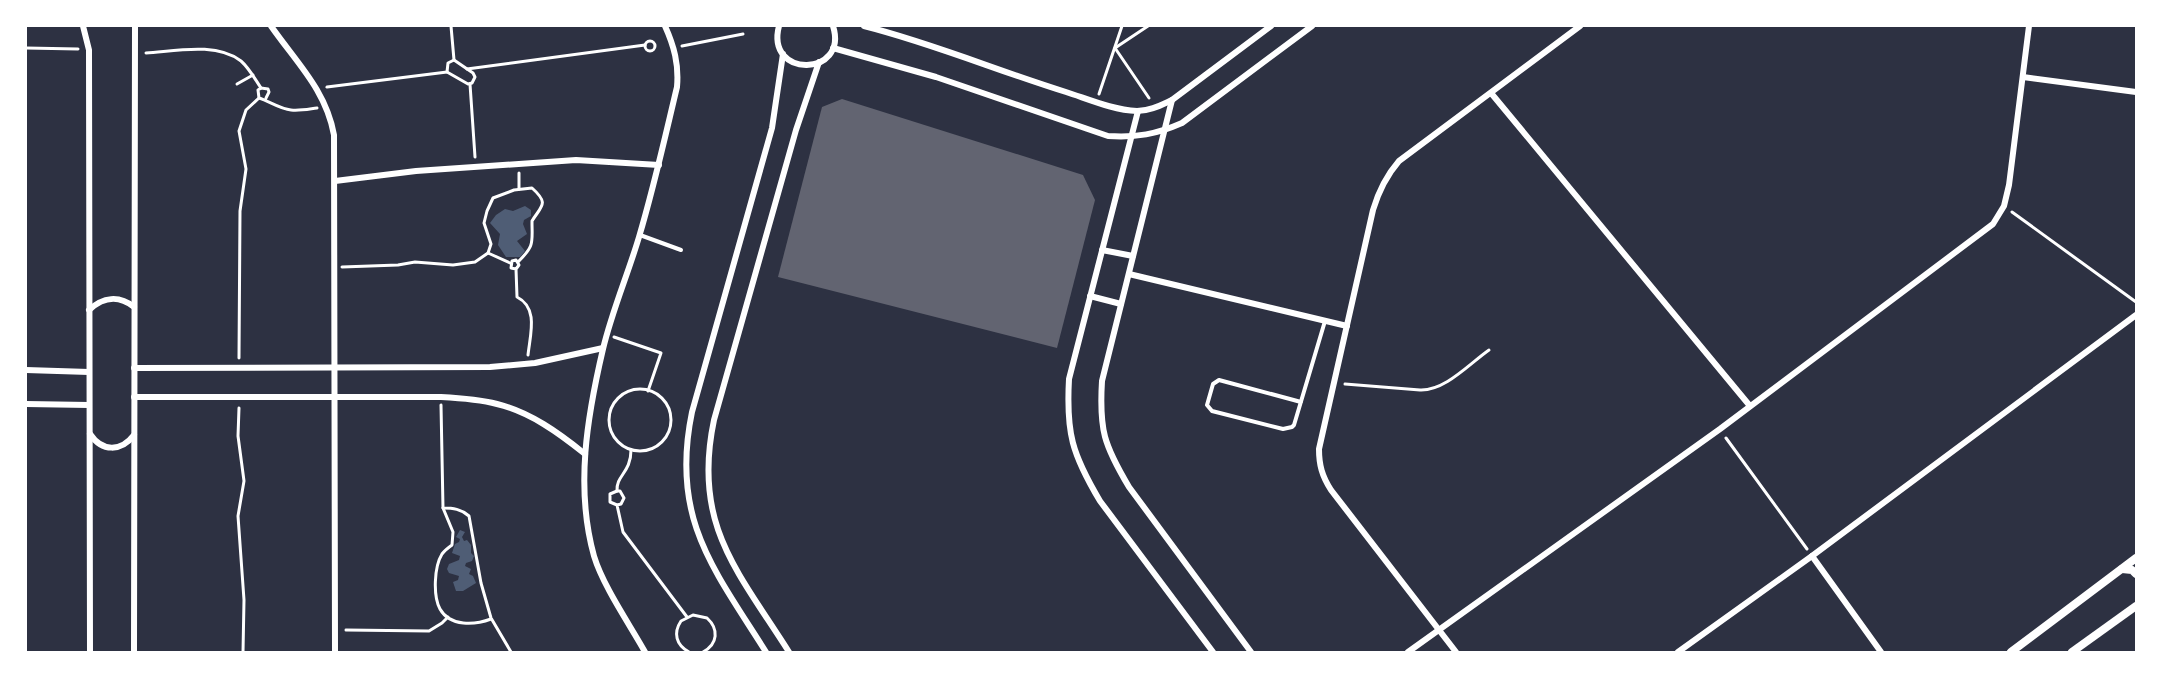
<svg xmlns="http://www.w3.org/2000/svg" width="2162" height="678" font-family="'Alegreya Sans',sans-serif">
  <rect width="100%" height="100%" fill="#2d3142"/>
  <g fill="#4f5d75">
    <path d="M525,206L531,210V216L524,220L523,224L527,234L517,241L525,251L520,257H506L498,245L500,234L490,223L496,215L505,209L513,211Z"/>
    <path d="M460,530L465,532L462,537L464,541L467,540L471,545V553L474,556L472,561L466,563L465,566L471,569L469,574L473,576L476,583L463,591H456L453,582L458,580L459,576L449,573L447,569L449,564L459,560L460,556L452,553L455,544L459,542L460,539L456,537Z"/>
  </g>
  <path fill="#626471" d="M842,99L1083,175L1095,200L1057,348L778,277L822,107Z"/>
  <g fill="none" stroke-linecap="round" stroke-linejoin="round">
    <g stroke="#fff" stroke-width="3">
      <path d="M451,26L454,60"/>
      <path d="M1148,26L1115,48L1149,98"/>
      <circle cx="650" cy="46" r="5"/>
      <path d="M682,46L743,34"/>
      <path d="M26,48L78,49"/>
      <path d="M146,53C176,51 216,42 241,61C249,68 255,79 261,88"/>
      <path d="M454,60L473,73L475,77L472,83L468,84L447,72L448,63Z"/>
      <path d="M467,69L645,45"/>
      <path d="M237,84L253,75"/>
      <path d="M470,84L475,157"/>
      <path d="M327,87L447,72"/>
      <path d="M1099,94L1122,26"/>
      <path d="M266,98L269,92L268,89L261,88L258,90L259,98C269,101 280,109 291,110C300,111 309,109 317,108"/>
      <path d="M519,173V189"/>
      <path d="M2012,212L2136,302"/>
      <path d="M488,253L510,263"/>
      <path d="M342,267L398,265L415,262L453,265L475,262L488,253L491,244L484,223L487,211L493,198L514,190L532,188C550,204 541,206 532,221C532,243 535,245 518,262"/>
      <path d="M516,269L511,268L512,261L516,260L519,265L516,269L517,297C539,308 530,335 528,355"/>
      <path d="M614,337L661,353L648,391"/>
      <path d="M239,358L240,211L246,169L239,131L246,110L259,98"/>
      <path d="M1345,384L1420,390C1445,391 1469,364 1489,350"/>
      <circle cx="640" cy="420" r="31"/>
      <path d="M441,405L443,508C453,508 461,509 469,516L481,583L491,618L511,652"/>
      <path d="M239,408L238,436L244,481L238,516L244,600L243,652"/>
      <path d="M1726,438L1807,549"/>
      <path d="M617,491C616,475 631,473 631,450"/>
      <path d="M617,505L621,504L624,498L620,491H617L610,494V502L617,505L623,532L687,617"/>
      <path d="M443,508L453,532L452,545C448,548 445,550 442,554C434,567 433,596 440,609C450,627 475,625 491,619"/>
      <path d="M346,630L429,631L442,623L448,617"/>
      <path d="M689,652C676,645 673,633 681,621L693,615L707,618C719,629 718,644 703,652"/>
    </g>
    <g stroke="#fff" stroke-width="4">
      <path d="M640,235L681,250"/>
      <path d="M1301,402L1219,380L1213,384L1207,405L1212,411L1283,429L1292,427L1294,425L1325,321"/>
    </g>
    <g stroke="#fff" stroke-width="6">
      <path d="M83,26L89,50L90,652"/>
      <path d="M271,26C296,62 326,90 334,135L335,652"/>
      <path d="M779,26C765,79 849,77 833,26"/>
      <path d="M864,26C932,43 998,71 1066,92C1088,99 1113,110 1137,111C1150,111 1161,105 1172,100L1271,26"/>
      <path d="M833,48L936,77L1108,136C1136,138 1157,134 1182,123L1312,26"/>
      <path d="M2023,77L2136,92"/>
      <path d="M1491,93L1750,406"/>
      <path d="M1172,100L1102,381C1099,430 1104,445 1129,487L1251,652"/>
      <path d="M1138,111L1069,379C1066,433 1072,454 1100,501L1213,652"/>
      <path d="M335,181L416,171L576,160L659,165"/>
      <path d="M1102,250L1133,256"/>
      <path d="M1129,274L1347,326"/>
      <path d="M1090,296L1121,304"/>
      <path d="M89,310C103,297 119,295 134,307"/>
      <path d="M134,368L490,367L535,363L603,348"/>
      <path d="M26,370L89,372"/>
      <path d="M134,397H441C460,398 478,399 497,404C530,412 559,433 585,454"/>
      <path d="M26,404L89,405"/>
      <path d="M90,434C102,452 121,452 134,435"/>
      <path d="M1812,556L1881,652"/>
      <path d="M134,652L135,26"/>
      <path d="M645,652C630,625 603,586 594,556C575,488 587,417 603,349C612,311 628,274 639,237C654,187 665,137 677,87C679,64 674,46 665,26"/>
      <path d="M766,652C713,568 670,518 692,412L772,128L783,54"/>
      <path d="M789,652C737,570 692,524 714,420L796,130L819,62"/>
      <path d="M1408,652L1720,429L1993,224L2004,206L2009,185L2029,26"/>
      <path d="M1456,652L1331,490C1322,476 1319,465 1319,449L1373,210C1379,190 1386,176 1399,161L1580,26"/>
      <path d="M1678,652L1812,556L2136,315"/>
    </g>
    <g stroke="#fff" stroke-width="8">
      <path d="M2122,569L2132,570L2136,574"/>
      <path d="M2011,652L2136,558"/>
      <path d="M2072,652L2136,606"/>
    </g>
  </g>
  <rect width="2162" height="678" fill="none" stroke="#ffffff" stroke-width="54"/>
</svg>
